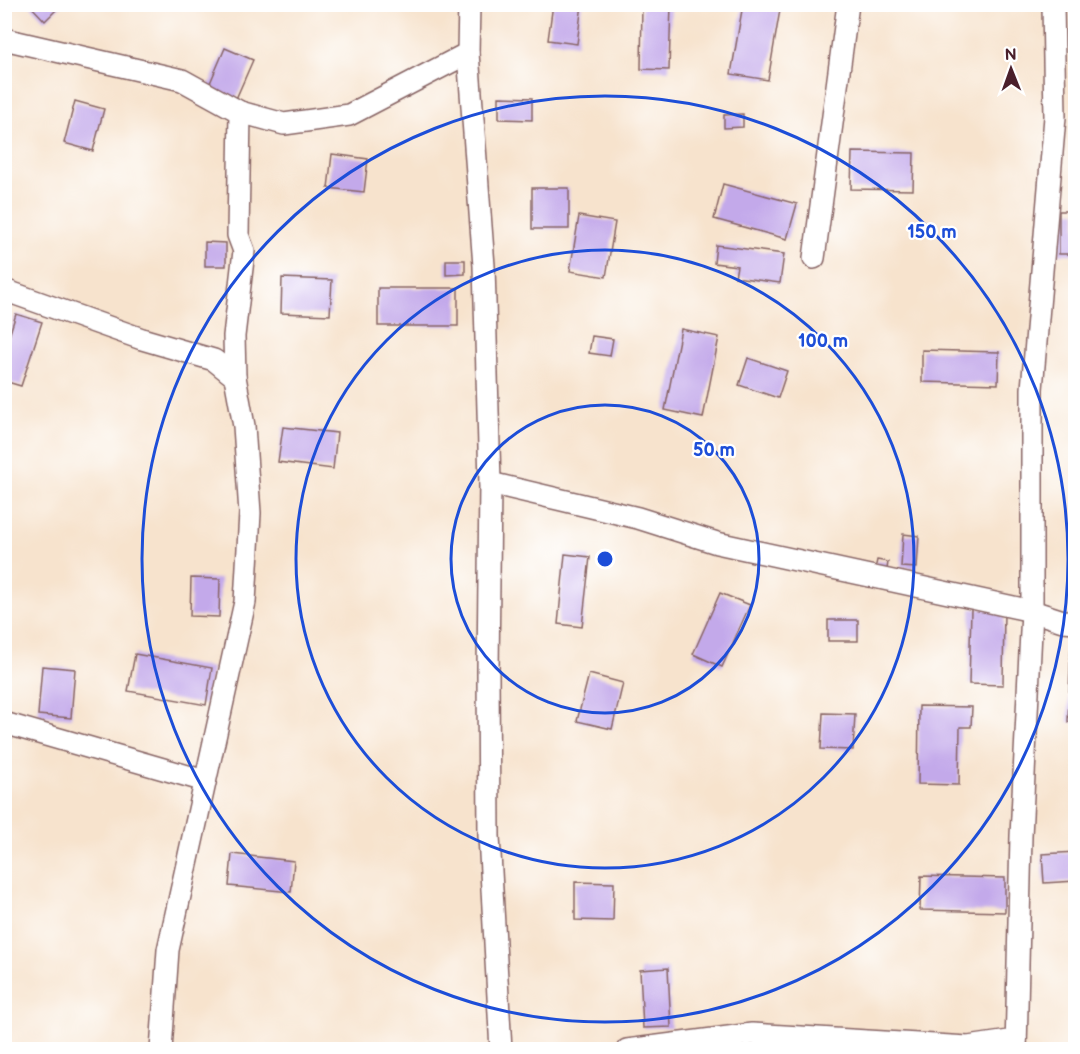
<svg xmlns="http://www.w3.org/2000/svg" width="1080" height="1054" font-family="'Balsamiq Sans',sans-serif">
  <rect width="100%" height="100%" fill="#fff"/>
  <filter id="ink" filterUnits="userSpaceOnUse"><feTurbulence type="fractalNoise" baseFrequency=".0167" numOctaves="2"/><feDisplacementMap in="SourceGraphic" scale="12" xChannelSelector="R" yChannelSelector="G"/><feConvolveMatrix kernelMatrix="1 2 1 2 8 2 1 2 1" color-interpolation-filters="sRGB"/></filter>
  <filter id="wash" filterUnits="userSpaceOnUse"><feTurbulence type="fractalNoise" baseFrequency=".008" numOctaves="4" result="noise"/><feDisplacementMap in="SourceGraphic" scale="24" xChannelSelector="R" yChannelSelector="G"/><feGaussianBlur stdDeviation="1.35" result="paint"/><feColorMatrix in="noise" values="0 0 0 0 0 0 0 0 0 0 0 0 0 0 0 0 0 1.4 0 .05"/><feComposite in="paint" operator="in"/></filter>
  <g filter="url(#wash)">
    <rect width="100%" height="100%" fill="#f7e3cd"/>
    <g id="blocks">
      <g fill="#c3a9ea">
        <path d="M29,4H62L45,21Z"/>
        <path d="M553,4H582L577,44L548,40Z"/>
        <path d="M642,4H671L669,70L641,69Z"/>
        <path d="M743,4H781L768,80L731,74Z"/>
        <path d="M225,48L253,60L235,101L207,90Z"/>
        <path d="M499,97L532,98V120L499,119Z"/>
        <path d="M75,101L104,109L93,151L64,143Z"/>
        <path d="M743,114V127L724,128V115Z"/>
        <path d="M852,152L914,153L913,190L851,189Z"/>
        <path d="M332,154L368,159L364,192L328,188Z"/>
        <path d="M723,184L797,204L787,239L714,219Z"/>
        <rect x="532" y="188" width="37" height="41"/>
        <rect x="1059" y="211" width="17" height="43"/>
        <path d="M579,216L615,222L606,277L570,271Z"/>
        <path d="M205,242L226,243V266H205Z"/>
        <path d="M716,245L784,254L780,283L735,277L737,266L714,263Z"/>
        <path d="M446,260H465V274L446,275Z"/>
        <path d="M282,278L332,280L330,315L281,313Z"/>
        <rect x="378" y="288" width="80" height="38"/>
        <path d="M16,314L42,322L21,386L4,381V352Z"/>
        <path d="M681,329L719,337L703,418L665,410Z"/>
        <path d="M592,336L613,339L610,356L589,353Z"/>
        <path d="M922,350L999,352L998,384L922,382Z"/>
        <path d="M748,358L787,371L778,398L739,385Z"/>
        <path d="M283,427L337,433L333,469L278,462Z"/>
        <path d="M903,534L919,536L917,568L901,567Z"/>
        <path d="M565,554L590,557L582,627L558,624Z"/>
        <path d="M877,560L888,562L886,576L874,574Z"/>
        <path d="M191,578L220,579L219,617L190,616Z"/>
        <path d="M720,593L750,605L722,667L693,654Z"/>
        <path d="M971,609H1004L1003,685L969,684Z"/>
        <rect x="828" y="620" width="30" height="21"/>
        <path d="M1071,640H1076V722H1068Z"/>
        <path d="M135,654L212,668L206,705L128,691Z"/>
        <path d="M42,666L75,669L71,718L38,715Z"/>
        <path d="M589,674L623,683L612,729L577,721Z"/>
        <path d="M919,706L972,707L971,727H960L959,785L918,784Z"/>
        <path d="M823,713L855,714L853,750L821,749Z"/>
        <path d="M1076,852V881L1044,883L1042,854Z"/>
        <path d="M232,854L294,861L291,892L229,886Z"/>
        <path d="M921,876L1005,878V912L920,910Z"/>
        <path d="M575,882L614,883L613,921L575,920Z"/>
        <path d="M668,968L671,1027L643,1028L640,970Z"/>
      </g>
    </g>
  </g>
  <g filter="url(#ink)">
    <use href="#blocks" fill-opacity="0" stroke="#876464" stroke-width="1.5"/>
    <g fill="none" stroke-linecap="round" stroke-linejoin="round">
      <g stroke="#876464" stroke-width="24">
        <g id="street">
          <path d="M469,4L468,53L484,266L490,483L488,672L489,836L501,1050"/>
          <path d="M4,39L182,80L240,112L284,124L349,115L468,53"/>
          <path d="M814,258L848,4"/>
          <path d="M4,290L142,339L214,360L235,377L244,426L250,513L245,602L168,950L161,1050"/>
          <path d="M235,377L234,336L244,251L238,235L240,112"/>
          <path d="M490,483L638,518L717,543L1032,611L1063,621L1076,622"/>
          <path d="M4,723L205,781"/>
          <path d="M627,1050L752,1034L968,1047L1016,1040"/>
          <path d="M1016,1050L1021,836L1032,611V389L1055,117L1053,4"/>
        </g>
      </g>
      <use href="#street" stroke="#fff" stroke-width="21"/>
    </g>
  </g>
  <g fill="none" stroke="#1d4ed8" stroke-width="3">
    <circle cx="605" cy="559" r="154"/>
    <circle cx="605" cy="559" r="309"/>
    <circle cx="605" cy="559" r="463"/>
  </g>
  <circle cx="605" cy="559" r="9" fill="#1d4ed8" stroke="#fff" stroke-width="3"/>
  <g font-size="18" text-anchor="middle" font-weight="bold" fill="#1d4ed8" stroke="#fff" stroke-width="4.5" stroke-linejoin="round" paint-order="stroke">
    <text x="932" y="238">150 m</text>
    <text x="823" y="347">100 m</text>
    <text x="714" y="456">50 m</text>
  </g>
  <rect width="1080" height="1054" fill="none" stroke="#fff" stroke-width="24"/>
  <g transform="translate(1011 69) rotate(359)" stroke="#ffffff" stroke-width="4.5" paint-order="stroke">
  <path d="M0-4.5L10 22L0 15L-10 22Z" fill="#4a1f2b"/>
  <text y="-9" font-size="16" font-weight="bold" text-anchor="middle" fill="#4a1f2b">N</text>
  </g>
</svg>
